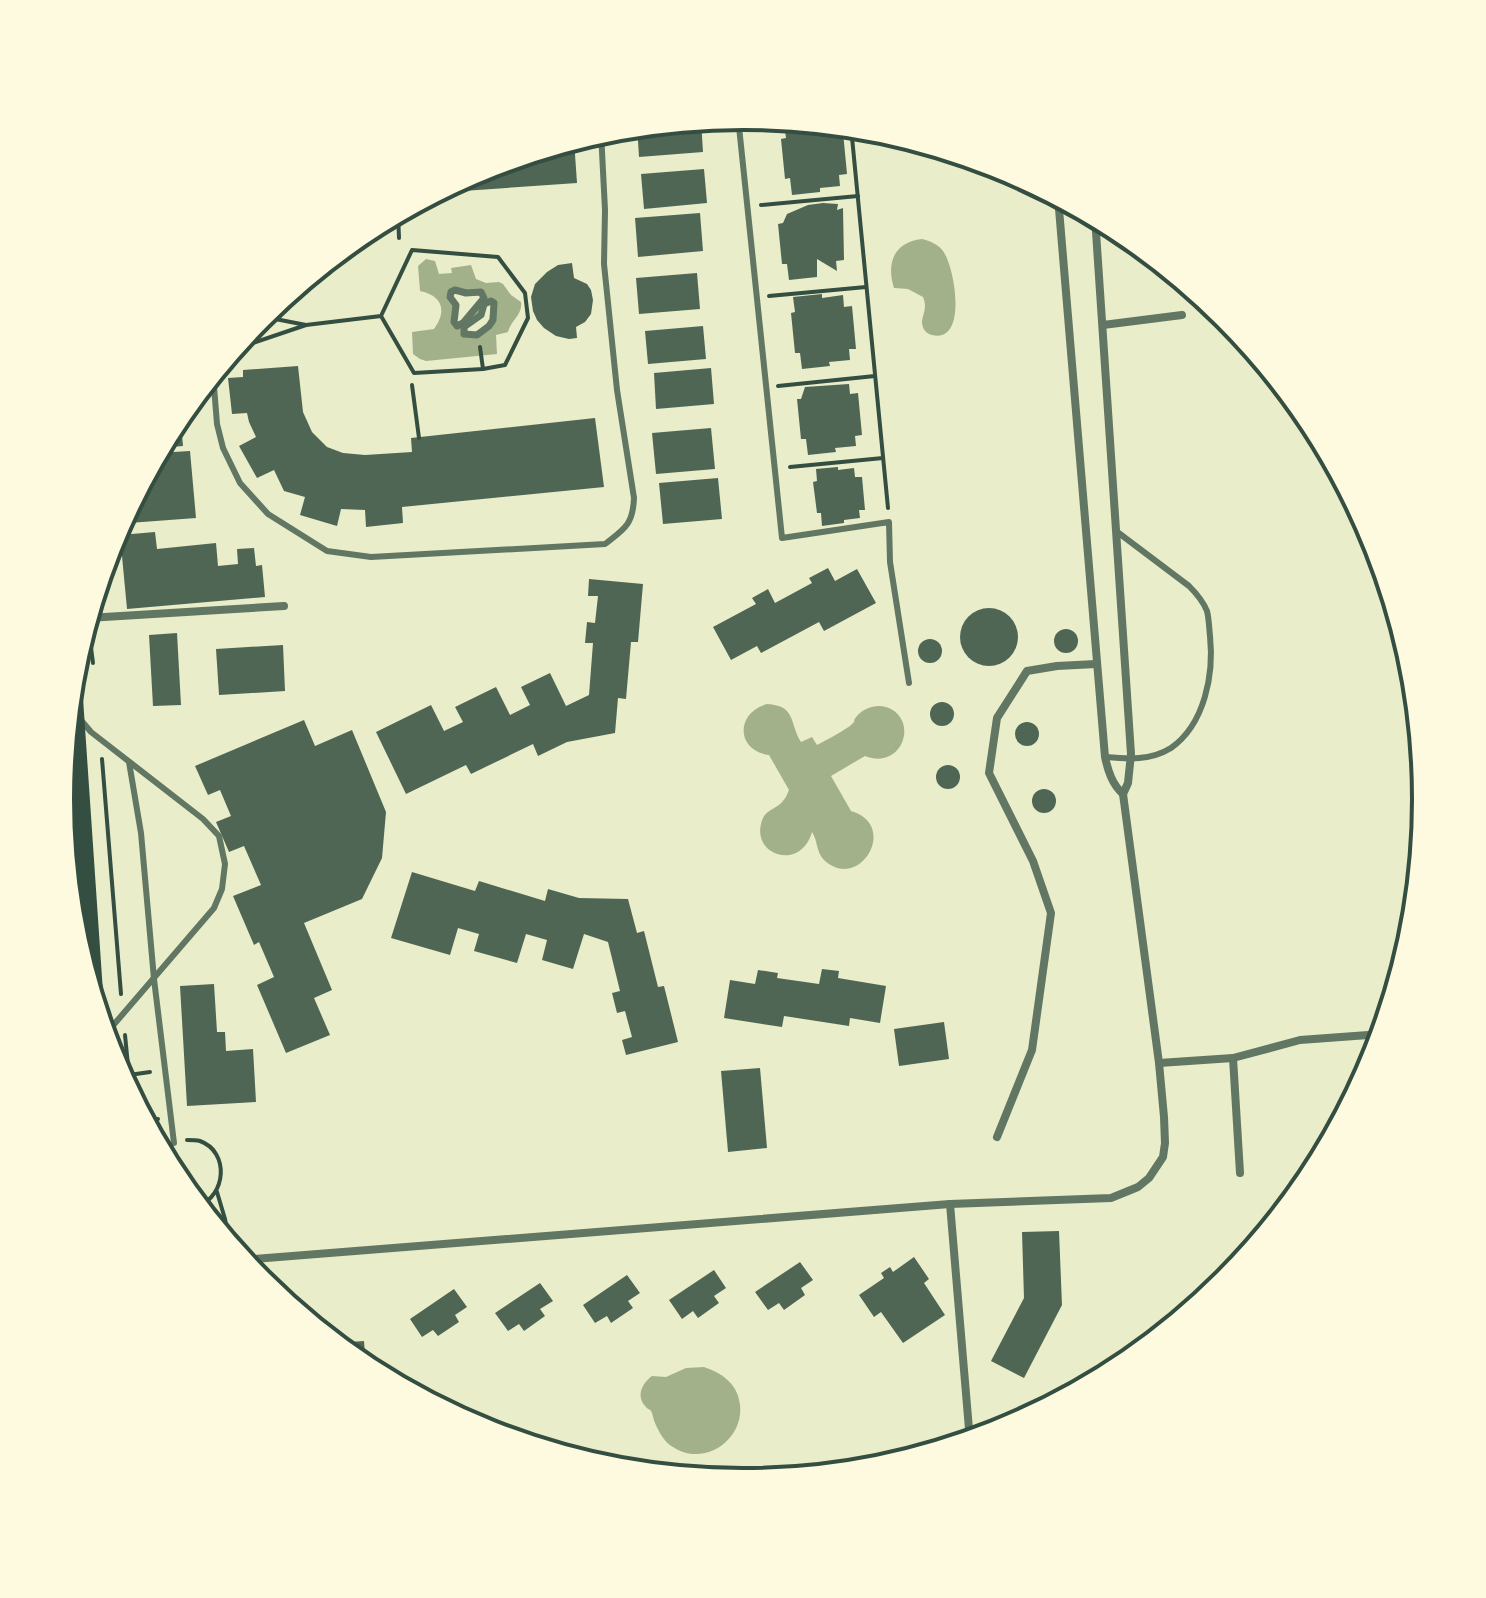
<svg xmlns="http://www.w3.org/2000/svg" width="1486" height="1598" font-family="'Times New Roman',serif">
  <rect width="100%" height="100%" fill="#e9edc9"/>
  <g fill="#a3b18a" fill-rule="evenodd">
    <path d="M922,239C930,241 938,244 943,251C955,267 968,344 932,335C928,334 924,331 923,327C919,318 929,311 923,297L908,289L894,288C886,263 894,242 922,239Z"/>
    <path d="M426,259L435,261L439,274L452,273L451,268L471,265L476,279L486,283L499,282L503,284L511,295L521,302C523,315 511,320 508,332L496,335L497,354L426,361L420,359L413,354L412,332L434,329C447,311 443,296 420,291L418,266ZM451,292L484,296L457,326ZM491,301L489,326L467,335V324L483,312Z"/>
    <path d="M767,704C797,706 789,723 801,742L812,737L817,745C828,739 840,733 850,726C858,719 851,723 857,716C864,708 876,704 886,707C920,718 903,771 865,756L831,776L851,811C900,825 859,893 824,860C816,852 818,841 812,832C801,871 753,856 761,824C764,809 776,810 783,801C786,798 787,794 789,790L769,755C736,751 735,713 767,704Z"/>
    <path d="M704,1367C722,1373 738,1384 740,1405C744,1439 705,1468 673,1447C664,1442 659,1432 655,1423C653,1419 653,1414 651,1411C650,1409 647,1409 646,1407C636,1397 641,1384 652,1376L666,1377L686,1368Z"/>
  </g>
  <g fill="#4f6655">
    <path d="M701,120L703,152L639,157L637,126Z"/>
    <path d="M797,121L834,125L835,133L843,132L847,174L839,175L840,186L820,188V192L792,195L790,178L785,179L781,139L786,138L784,123Z"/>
    <path d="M574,140L577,183L435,193L482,168Z"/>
    <path d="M704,169L707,203L644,209L641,174Z"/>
    <path d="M823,203L838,204L837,210L843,208L844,260L836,261L837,271L817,259V277L789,280L787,264H782L778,224L783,223L787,214L808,205Z"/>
    <path d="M700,213L703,251L638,257L635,218Z"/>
    <path d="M572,263L574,278L587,284L591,290L593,300L591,314L585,322L576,327L577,338L569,339L556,336L544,328L537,320L533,311L531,297L535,284L547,272L558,265Z"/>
    <path d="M697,273L700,309L639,314L636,278Z"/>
    <path d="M822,294V298L843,295L844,307L852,306L856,349H849L850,360L829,362L830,366L802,369L800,353H795L791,313L795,312L793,297Z"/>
    <path d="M703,326L706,359L648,364L645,331Z"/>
    <path d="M298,366L303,412L312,432L327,447L343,453L365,455L412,452L411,438L595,418L604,487L402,507L403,523L366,527L365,510L341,509L337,526L300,515L305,497L284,491L274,470L257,478L239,446L256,437L249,422L247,413L232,414L228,378L243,377V370Z"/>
    <path d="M711,368L714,404L656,409L654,373Z"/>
    <path d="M849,384L850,394L858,393L862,435L855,436L856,446L835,448L836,452L808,455L806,439H801L797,399H801L805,387Z"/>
    <path d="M180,413L183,446L160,448L175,419Z"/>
    <path d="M711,428L715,469L656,474L652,433Z"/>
    <path d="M190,451L196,518L129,523L128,508L157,453Z"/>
    <path d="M838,467V470L854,468L855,477H862L865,510H859L860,518L844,520V523L822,526L821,513H817L813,482L817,481L816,469Z"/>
    <path d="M718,478L722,519L663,524L659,483Z"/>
    <path d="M155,532L157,549L216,543L218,566L238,564L237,549L254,548L256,566L262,565L265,597L127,609L120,535Z"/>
    <path d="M828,568L835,581L857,569L876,603L824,631L819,622L761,653L757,646L731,660L713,627L756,604L752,598L768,589L775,603L812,583L809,578Z"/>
    <path d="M589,579L643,584L638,642H631L626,699L618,698L615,733L567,742L538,756L533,744L471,774L466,765L406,794L376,732L431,705L444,731L463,722L455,707L496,687L510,715L530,705L521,687L550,673L566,706L589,695L593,643H585L587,622L595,623L598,596H588Z"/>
    <circle cx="989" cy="637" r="29"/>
    <circle cx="1066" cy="641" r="12"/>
    <path d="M177,633L181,705L153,706L149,635Z"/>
    <circle cx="930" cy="651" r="12"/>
    <path d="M283,645L285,691L219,695L216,649Z"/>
    <circle cx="942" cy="714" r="12"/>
    <path d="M304,720L315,746L352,730L386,812L382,858L362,899L304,923L332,990L314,998L330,1035L286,1053L257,985L274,977L259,942L254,945L233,896L261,885L244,846L229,852L216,822L231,816L220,790L208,795L195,766Z"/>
    <circle cx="1027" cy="734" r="12"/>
    <circle cx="948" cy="777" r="12"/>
    <circle cx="1044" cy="801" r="12"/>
    <path d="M412,872L475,891L479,881L545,901L548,889L579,898L628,899L637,933L644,931L658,987L664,986L678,1042L626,1055L622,1040L632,1037L625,1011L617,1013L612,993L620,991L608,942L584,934L573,969L542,960L547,940L526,934L517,963L474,951L479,934L458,928L450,955L391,938Z"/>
    <path d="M822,969L839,971L838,978L886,986L880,1023L850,1018L849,1026L784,1016L782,1027L724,1018L730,980L755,984L758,970L778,973L777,978L819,984Z"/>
    <path d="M214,984L217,1032H225L226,1051L253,1049L256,1102L187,1106L180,986Z"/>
    <path d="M944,1022L949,1059L899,1066L894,1029Z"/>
    <path d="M760,1068L767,1148L728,1152L721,1071Z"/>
    <path d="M1059,1231L1062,1305L1024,1378L991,1361L1024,1298L1022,1232Z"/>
    <path d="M914,1257L929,1279L924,1283L945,1315L903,1343L881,1312L874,1317L859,1295L884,1278L881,1273L890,1267L893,1272Z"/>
    <path d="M800,1262L813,1280L801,1288L805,1295L784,1310L779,1303L768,1310L755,1292Z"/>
    <path d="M714,1270L726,1288L714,1296L719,1303L698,1318L693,1311L682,1319L669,1300Z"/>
    <path d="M627,1275L640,1293L628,1301L633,1308L611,1323L607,1316L595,1323L583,1305Z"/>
    <path d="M540,1283L553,1301L540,1309L545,1316L524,1331L519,1324L508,1331L495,1313Z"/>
    <path d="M454,1289L467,1307L455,1315L459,1322L438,1336L433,1330L422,1337L410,1319Z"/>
    <path d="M364,1341L366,1368L334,1343Z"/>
  </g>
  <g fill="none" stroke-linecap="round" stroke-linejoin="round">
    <g stroke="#344e41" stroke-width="4">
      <path d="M752,123L781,120"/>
      <path d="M851,127L888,508"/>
      <path d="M761,205L858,196"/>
      <path d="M398,213L399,238"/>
      <path d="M769,296L866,287"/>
      <path d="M306,325L381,316L414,373L483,369L505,365L528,318L525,293L498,257L412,250L381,316"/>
      <path d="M480,347L483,369"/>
      <path d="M232,350L306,325L260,316"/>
      <path d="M412,385L419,438"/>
      <path d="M778,386L875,376"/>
      <path d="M790,467L883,458"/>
      <path d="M89,632L93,663"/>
      <path d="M102,759L121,994"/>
      <path d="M125,1035L131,1096"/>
      <path d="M129,1075L150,1072"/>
      <path d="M144,1121L158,1119"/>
      <path d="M187,1140C191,1140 196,1140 200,1141C230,1152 226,1196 198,1206"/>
      <path d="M217,1192L225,1219L230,1246"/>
    </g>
    <g stroke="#617663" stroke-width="6">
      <path d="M738,117L782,538L889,522L890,562L909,683"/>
      <path d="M213,374L217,424L223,448L240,483L268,514L327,551L371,557L605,544C624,529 633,525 634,498L617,390L604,264L605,210L601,132"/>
      <path d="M80,719L91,732L203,819L219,836L225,864L222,889L214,908L104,1036"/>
      <path d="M1105,757C1128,759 1150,761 1171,748C1205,724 1214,674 1210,636C1209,627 1209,619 1207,611C1203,601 1196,593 1189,586L1116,531"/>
      <path d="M129,762L141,833L154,979L174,1143"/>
    </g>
    <g stroke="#617663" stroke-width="7">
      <path d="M455,290L466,293L481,292L484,298L463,323L457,326L454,322L456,305L450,297L451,292Z"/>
      <path d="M491,301L494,303L493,320L489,326L477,335L464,334V327L481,315L484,304Z"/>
    </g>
    <g stroke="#617663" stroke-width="8">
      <path d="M1058,197L1105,757C1108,771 1112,784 1123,794L1128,783L1131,754L1095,217"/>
      <path d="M1103,325L1182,315"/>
      <path d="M88,618L284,606"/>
      <path d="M1159,1063L1233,1058"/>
      <path d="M997,1137L1032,1050L1051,913L1033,861L989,773L997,718L1027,671L1057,666L1096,664"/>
      <path d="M1240,1173L1233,1058L1300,1040L1382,1034"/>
      <path d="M950,1204L970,1441"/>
      <path d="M242,1260L950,1204L1111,1198L1138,1187L1149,1178L1163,1157L1165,1143L1164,1117L1159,1063L1123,794"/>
    </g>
    <path stroke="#344e41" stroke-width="16" d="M73,669L96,1007"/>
  </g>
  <path d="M0 0H1486V1598H0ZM74 799a669 669 0 1 1 1338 0a669 669 0 1 1-1338 0Z" fill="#fefae0" fill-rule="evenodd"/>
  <path fill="none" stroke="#344e41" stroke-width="4" d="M74 799a669 669 0 1 1 1338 0a669 669 0 1 1-1338 0Z"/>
</svg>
